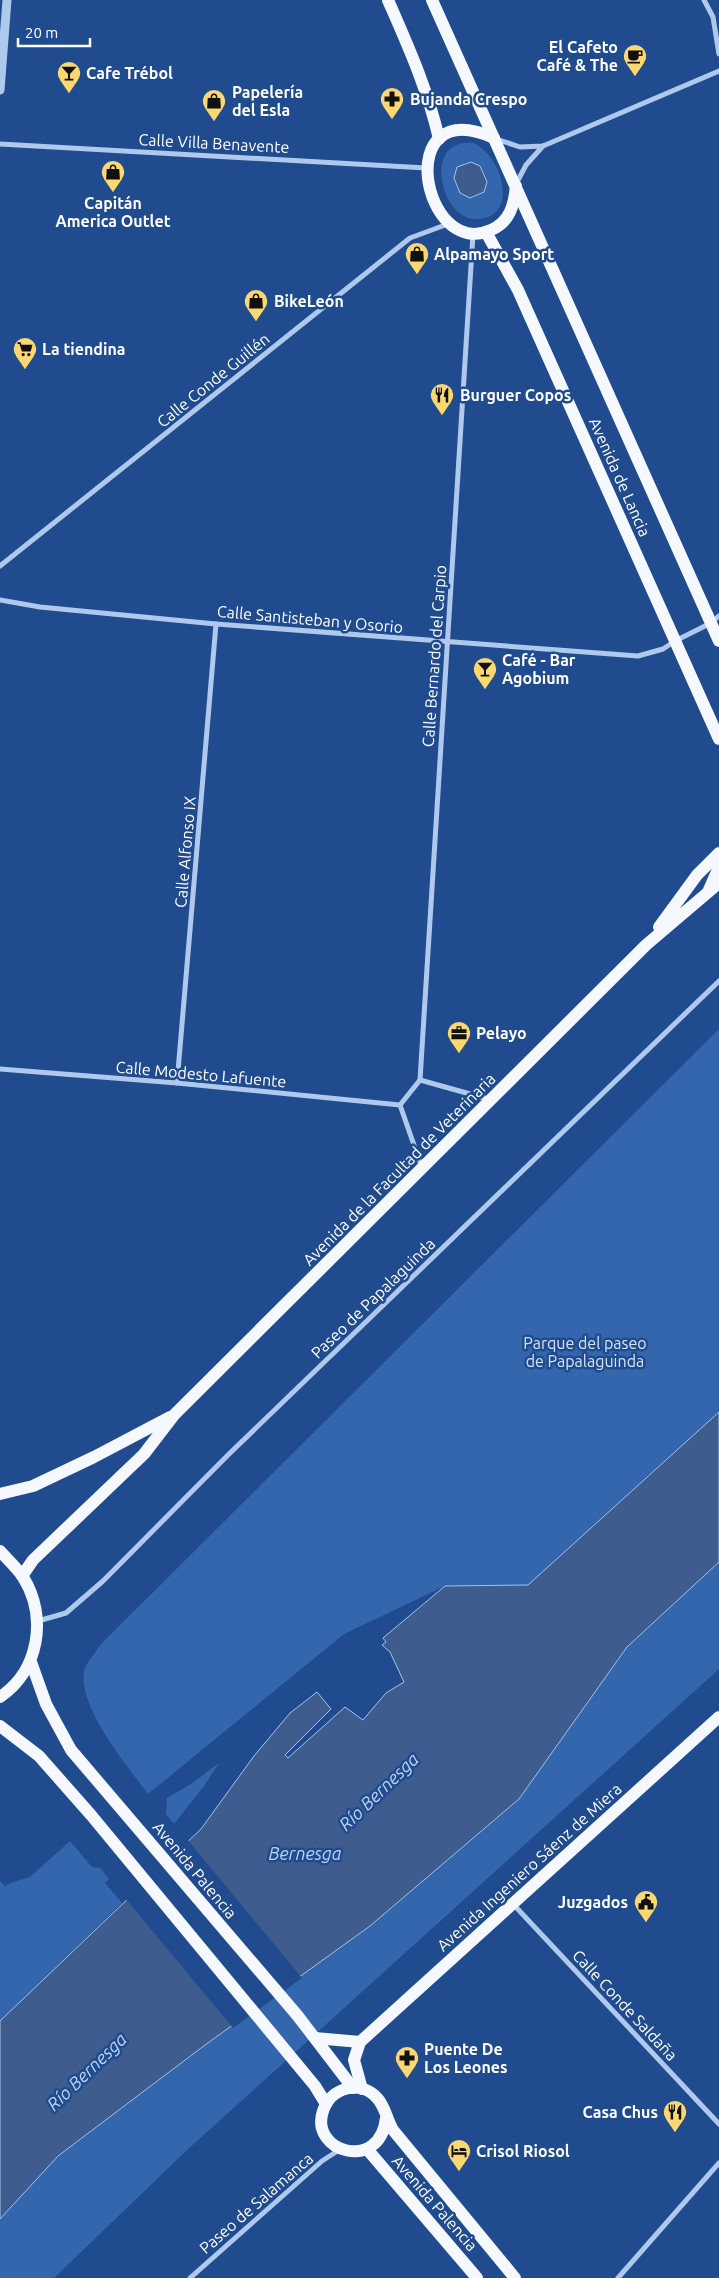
<svg xmlns="http://www.w3.org/2000/svg" width="719" height="2278" font-family="Ubuntu,sans-serif">
  <rect width="100%" height="100%" fill="#204c8f"/>
  <g fill="#3366ac">
    <path d="M473,143C502,154 521,219 476,219C440,220 422,137 473,143Z"/>
    <path d="M719,1029V1412L528,1585L445,1586L344,1634L148,1794C127,1765 78,1708 84,1671C86,1663 96,1652 100,1645Z"/>
    <path d="M719,1562V1669L186,2151L54,2278H0V2219L58,2156L205,2045L370,1926L519,1799L627,1647Z"/>
    <path d="M219,1763L204,1786L174,1824L166,1814L167,1798L191,1784Z"/>
    <path d="M70,1841L92,1867L100,1868L109,1879L105,1883L122,1903L0,2021V1881L5,1886L10,1883L30,1877Z"/>
  </g>
  <g fill="#3e5d8e" stroke="#a2c3ee">
    <path d="M471,162L480,166L487,182L484,192L470,198L460,193L454,178L457,167Z"/>
    <path d="M719,1412V1562L627,1647L519,1799L370,1926L205,2045L58,2156L0,2219V2021L201,1829L254,1756L290,1713L317,1692L331,1709L285,1755L288,1758L345,1707L363,1720L386,1693L404,1682L390,1652L382,1645L386,1642L383,1638L445,1586L528,1585Z"/>
  </g>
  <path fill="#204c8f" d="M187,1839L302,1978L233,2028L124,1897Z"/>
  <g fill="none" stroke-linecap="round" stroke-linejoin="round">
    <g stroke="#afc9ed" stroke-width="5">
      <path d="M704,0L713,17L719,54"/>
      <path d="M496,139L520,147L543,146L719,71"/>
      <path d="M0,144L426,168"/>
      <path d="M516,184L526,165L543,146"/>
      <path d="M0,566L410,238L448,224"/>
      <path d="M0,600L40,607L216,624L638,656L663,649L675,641L711,623L719,616"/>
      <path d="M0,1069L177,1083L400,1105"/>
      <path d="M420,1080L473,234"/>
      <path d="M177,1083L216,624"/>
      <path d="M422,1168L400,1105L420,1080L488,1099"/>
      <path d="M38,1621L66,1613L103,1581L228,1455L719,981"/>
      <path d="M513,1904L719,2124"/>
      <path d="M190,2278L322,2161L339,2150"/>
      <path d="M618,2278L719,2163"/>
    </g>
    <path stroke="#afc9ed" stroke-width="9" d="M0,90L7,0"/>
    <g stroke="#f5f8ff" stroke-width="12">
      <path d="M388,0C408,46 428,90 439,139"/>
      <path d="M432,0L719,641"/>
      <path d="M494,138C390,92 423,261 491,230C510,222 514,205 516,186"/>
      <path d="M486,232L518,290L719,739"/>
      <path d="M709,890L719,867"/>
      <path d="M659,927L697,875L719,853"/>
      <path d="M0,1494L33,1486L94,1457L170,1417"/>
      <path d="M0,1551C7,1559 17,1568 23,1577C48,1617 39,1671 0,1697"/>
      <path d="M22,1576L33,1560L144,1454L174,1415L646,945L719,883"/>
      <path d="M31,1662L46,1704L71,1750L297,2015L353,2088"/>
      <path d="M0,1726L39,1756L91,1815L315,2086L326,2104"/>
      <path d="M315,2038L360,2042"/>
      <path d="M362,2089L354,2060L360,2042L719,1717"/>
      <path d="M386,2118C380,2173 309,2152 323,2111C331,2087 361,2079 378,2099C385,2107 387,2120 393,2130L515,2278"/>
      <path d="M367,2149L477,2278"/>
    </g>
  </g>
  <defs>
    <g id="cafe-pin" transform="scale(1.25)"><path d="M0 17L-7.5 6A9.5 9.5 0 1 1 7.5 6Z" fill="#fad76f" stroke="#204c8f"/><path d="M-5.5-4.5H6V0H3Q3 3.5 0 3.5H-2.5Q-5.5 3.5-5.5 0ZM3-3.2v2h1.7v-2ZM-6 4.5H4V6H-6Z" fill="#111"/></g>
    <g id="bar-pin" transform="scale(1.25)"><path d="M0 17L-7.5 6A9.5 9.5 0 1 1 7.5 6Z" fill="#fad76f" stroke="#204c8f"/><path d="M-6-5H6L.8 .8V4.5H3.5V6h-7V4.5H-.8V.8Z" fill="#111"/></g>
    <g id="pharmacy-pin" transform="scale(1.25)"><path d="M0 17L-7.5 6A9.5 9.5 0 1 1 7.5 6Z" fill="#fad76f" stroke="#204c8f"/><path d="M-2-6h4v4h4v4h-4v4h-4v-4h-4v-4h4Z" fill="#111"/></g>
    <g id="shop-pin" transform="scale(1.25)"><path d="M0 17L-7.5 6A9.5 9.5 0 1 1 7.5 6Z" fill="#fad76f" stroke="#204c8f"/><path d="M-5-2.5h2.3a2.7 3.5 0 0 1 5.4 0H5L5.5 6h-11ZM-1.5-2.5h3a1.5 2.3 0 0 0-3 0Z" fill="#111"/></g>
    <g id="supermarket-pin" transform="scale(1.25)"><path d="M0 17L-7.5 6A9.5 9.5 0 1 1 7.5 6Z" fill="#fad76f" stroke="#204c8f"/><path d="M-6-5.5h2.5l.6 2H6L4.5 2H-2.5L-4.4-4H-6ZM-1.5 3.2a1.3 1.3 0 1 0 .1 0ZM3 3.2a1.3 1.3 0 1 0 .1 0Z" fill="#111"/></g>
    <g id="restaurant-pin" transform="scale(1.25)"><path d="M0 17L-7.5 6A9.5 9.5 0 1 1 7.5 6Z" fill="#fad76f" stroke="#204c8f"/><path d="M-5-6h1v4h1v-4h1v4h1v-4h1v5L-1.5 .5V6h-2V.5L-5-1ZM5-6V6H3V1.5H1.5Q1.5-4 5-6Z" fill="#111"/></g>
    <g id="office-pin" transform="scale(1.25)"><path d="M0 17L-7.5 6A9.5 9.5 0 1 1 7.5 6Z" fill="#fad76f" stroke="#204c8f"/><path d="M-6-3h4V-5.5h4V-3h4V5H-6ZM-1-4.5V-3h2v-1.5ZM-6 0V1H6V0Z" fill="#111"/></g>
    <g id="civic-pin" transform="scale(1.25)"><path d="M0 17L-7.5 6A9.5 9.5 0 1 1 7.5 6Z" fill="#fad76f" stroke="#204c8f"/><path d="M-.6-6.5H3V-4.5H.6V-3L4-1V1h2V6H-6V1h2V-1L-.6-3ZM-1.2 2.5V6h2.4V2.5Z" fill="#111"/></g>
    <g id="hotel-pin" transform="scale(1.25)"><path d="M0 17L-7.5 6A9.5 9.5 0 1 1 7.5 6Z" fill="#fad76f" stroke="#204c8f"/><path d="M-6-4.5h1.5V1H6V5H4.5V3h-9V5H-6ZM-4 0a1.8 1.8 0 1 1 3.6 0ZM.5 0V-2.5h3Q6-2.5 6 0Z" fill="#111"/></g>
  </defs>
  <g fill-rule="evenodd">
    <use href="#cafe-pin" x="635" y="56"/>
    <use href="#bar-pin" x="69" y="73"/>
    <use href="#pharmacy-pin" x="392" y="99"/>
    <use href="#shop-pin" x="214" y="101"/>
    <use href="#shop-pin" x="113" y="172"/>
    <use href="#shop-pin" x="417" y="254"/>
    <use href="#shop-pin" x="256" y="301"/>
    <use href="#supermarket-pin" x="25" y="349"/>
    <use href="#restaurant-pin" x="442" y="395"/>
    <use href="#bar-pin" x="485" y="669"/>
    <use href="#office-pin" x="459" y="1033"/>
    <use href="#civic-pin" x="646" y="1902"/>
    <use href="#pharmacy-pin" x="407" y="2058"/>
    <use href="#restaurant-pin" x="675" y="2112"/>
    <use href="#hotel-pin" x="459" y="2151"/>
  </g>
  <g text-anchor="middle" stroke-width="5" stroke-linejoin="round" paint-order="stroke">
    <g font-size="16" font-weight="bold" fill="#fff" stroke="#204c8f" text-anchor="start">
      <text x="618" y="53" text-anchor="end">El Cafeto<tspan x="618" dy="18">Café &amp; The</tspan></text>
      <text x="86" y="79">Cafe Trébol</text>
      <text x="232" y="98">Papelería<tspan x="232" dy="18">del Esla</tspan></text>
      <text x="410" y="105">Bujanda Crespo</text>
      <text x="113" y="209" text-anchor="middle">Capitán<tspan x="113" dy="18">America Outlet</tspan></text>
      <text x="434" y="260">Alpamayo Sport</text>
      <text x="274" y="307">BikeLeón</text>
      <text x="42" y="355">La tiendina</text>
      <text x="460" y="401">Burguer Copos</text>
      <text x="502" y="666">Café - Bar<tspan x="502" dy="18">Agobium</tspan></text>
      <text x="476" y="1039">Pelayo</text>
      <text x="628" y="1908" text-anchor="end">Juzgados</text>
      <text x="424" y="2055">Puente De<tspan x="424" dy="18">Los Leones</tspan></text>
      <text x="658" y="2118" text-anchor="end">Casa Chus</text>
      <text x="476" y="2157">Crisol Riosol</text>
    </g>
    <g font-size="16" fill="#fff" stroke="#204c8f">
      <text transform="translate(214 143) rotate(3)" y="6">Calle Villa Benavente</text>
      <text transform="translate(213 380) rotate(-39)" y="6">Calle Conde Guillén</text>
      <text transform="translate(620 477) rotate(66)" y="6">Avenida de Lancia</text>
      <text transform="translate(310 619) rotate(5)" y="6">Calle Santisteban y Osorio</text>
      <text transform="translate(434 656) rotate(-86)" y="6">Calle Bernardo del Carpio</text>
      <text transform="translate(185 852) rotate(-85)" y="6">Calle Alfonso IX</text>
      <text transform="translate(201 1074) rotate(5)" y="6">Calle Modesto Lafuente</text>
      <text transform="translate(399 1169) rotate(-45)" y="6">Avenida de la Facultad de Veterinaria</text>
      <text transform="translate(373 1298) rotate(-44)" y="6">Paseo de Papalaguinda</text>
      <text transform="translate(529 1867) rotate(-42)" y="6">Avenida Ingeniero Sáenz de Miera</text>
      <text transform="translate(195 1870) rotate(50)" y="6">Avenida Palencia</text>
      <text transform="translate(625 2005) rotate(47)" y="6">Calle Conde Saldaña</text>
      <text transform="translate(256 2203) rotate(-41)" y="6">Paseo de Salamanca</text>
      <text transform="translate(435 2203) rotate(49)" y="6">Avenida Palencia</text>
    </g>
    <g font-size="16" fill="#d4e4f9" stroke="#204c8f">
      <text x="585" y="1349">Parque del paseo<tspan x="585" dy="18">de Papalaguinda</tspan></text>
    </g>
    <g font-size="18" font-style="italic" fill="#bbd3f4" stroke="#204c8f">
      <text transform="translate(379 1792) rotate(-44)" y="6">Río Bernesga</text>
      <text x="305" y="1860">Bernesga</text>
      <text transform="translate(87 2072) rotate(-44)" y="6">Río Bernesga</text>
    </g>
  </g>
  <path d="M18 38v8h72v-8" fill="none" stroke="#ffffff" stroke-width="2.5"/>
  <text x="25" y="38" font-size="15" fill="#ffffff" stroke="#204c8f" stroke-width="4" paint-order="stroke">20 m</text>
</svg>
